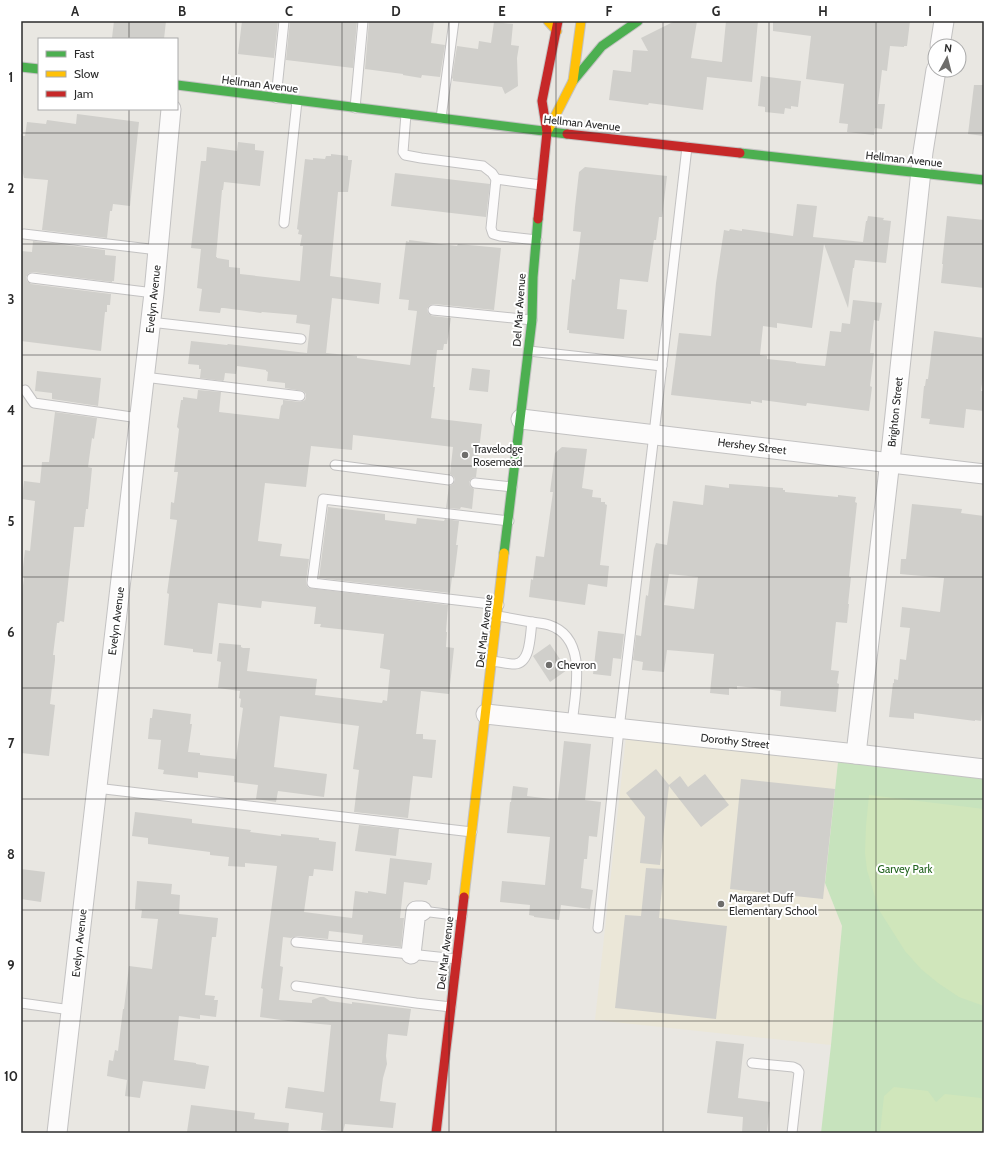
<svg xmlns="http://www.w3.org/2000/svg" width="1005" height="1154" font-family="Cabin,sans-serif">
  <rect width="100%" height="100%" fill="#e9e7e2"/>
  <path fill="#ebe7d8" d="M626,737L838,762L825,883L842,926L831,1045L595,1020Z"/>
  <path fill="#c7e3bd" d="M838,762L984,779V1133H821L831,1045L842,926L825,883Z"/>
  <g fill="#d0e6bb">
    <path d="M869,795L984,809V1006L959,997L938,983L921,969L905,951L879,910L867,870L865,853L866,826Z"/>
    <path d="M894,1087L928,1091L936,1102L945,1094L981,1098L984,1103V1133H880L884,1096Z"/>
  </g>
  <g fill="#d0cfcb" fill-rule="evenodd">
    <path d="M114,21H166L164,39H121L112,38Z"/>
    <path d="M242,21H278L274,58L238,54Z"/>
    <path d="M290,21H357L353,68L286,60Z"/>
    <path d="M369,21H434L431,43L445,45L440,77L422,75L421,78L403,75V74L365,69Z"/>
    <path d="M675,21H697L691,58L722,62L726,21H758L752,82L707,77L703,110L649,103L648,105L609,100L613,70L631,72L633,50L648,51L641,38Z"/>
    <path d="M773,21H910L907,46H904V47L890,46L887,71L882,70L878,104H885L882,129L875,128L874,135L847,132L848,124L839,123L844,84L806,79L811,36L773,31Z"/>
    <path d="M494,22L513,24L511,45L519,46L517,58L518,86L505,94L502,87L453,81V79L452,78L457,46L478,49L479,41L491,43Z"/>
    <path d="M761,76L801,81L798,107L791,106V109L785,108L784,114L765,112V107L758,106Z"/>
    <path d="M974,85H984V136L968,134Z"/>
    <path d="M77,114L139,122L130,206L113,204L112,211H110L107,238L42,230L48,180L24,178L21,165V136H25L27,122L46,124L47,120L76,124Z"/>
    <path d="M238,142L255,144V150L264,151L260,186L224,182L223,190H222L216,257H217V258L229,260V267L240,268V274L300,281L303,246H300L302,235L298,234L299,230L297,229L305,159L313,160V158L325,159L326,156H331V154L348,156V160H352L348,192H338L330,276L381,283L379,304L332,298L326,353L357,356V358L410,365L417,311L408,310L409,300L399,299L406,241L409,242V240L457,246L458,244L501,248L494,310L434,304L430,305L427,309L428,313L432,316L451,318L447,344H444L443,350H437L433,387H435L431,418L482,424L476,477L472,478L469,482L470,486L474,489L472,509L461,507L460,509L446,508L449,486L453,484L455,480L454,477L450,474L453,447L353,435L352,450L311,446L306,487L265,483L258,541L282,544L280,556L309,559L306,582L307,586L309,588L448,605L446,632H447L446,647L454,648L449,694L421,691L416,734H423V739L436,740L432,778L413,776L408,818L354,812L359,770L353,769L359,726L280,716L274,767L327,774L324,797L278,791L276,802L256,799L258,785L234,782V776L198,772V778L163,774L164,770L158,769L161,740L148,739L150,718H152L153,709L191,714L190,724H192L188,752L200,753V755L236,759L243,708L240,707L241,699L239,698L240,691L218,688L221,662L217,661L219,643L241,645V647L243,648H250L247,671L317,679L315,695L382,703L383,700L387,701L390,670L380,668L384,634L320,627L321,624H314L316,607L262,601L261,608L218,603L212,654L193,652V649L164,645L169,594L167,593L177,520L170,519L171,502L174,503L178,472H174L179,429L177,427L181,400H183V397L197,399L198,390L221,392L219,412L279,419L281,406L283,404V400L300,402L305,400L306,397V394L303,391L285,388V383L267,381L268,372L266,371V370L237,366L236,374L225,373L224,380L223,381L200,378L201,369H199V365L188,364L191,341L227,345L228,344L307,353L310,325L296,323L297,315L262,312L261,313L224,308H221L220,313L199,311L202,289L197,288L201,249L191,248L201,161H206L207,147L237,151Z"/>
    <path d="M585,167L667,176L662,217H659L656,240H654L648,282L620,279L617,309L627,310L624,339L569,333V330H567L572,279L575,280L581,232L573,231L575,207L579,172Z"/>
    <path d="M395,173L490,184L486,217L391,206Z"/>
    <path d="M797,204L817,206L813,237L863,242L866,221H867L868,216L884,218L883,220L891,221L886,263L855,260L854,268H853L848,308L824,244L812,328L777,323V328L763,326L760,355L767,356V359L796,362V363L825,366L830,331L841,332L842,323L850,324L853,300L882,303L879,321L874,320L870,353H874L870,386L872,387L869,411L807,403L806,406L762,400V403L751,401V404L671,395L679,333L711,336L716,283L724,230L729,231L730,229L742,231V229L793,236Z"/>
    <path d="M947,216L984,220V288L941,283L943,264H942Z"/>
    <path d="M33,241L105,250V255L116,256L114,281H112V282L33,272L29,273L26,277L27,281L31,284L111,294L110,305H107V312H105L101,351L21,341V251L32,252Z"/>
    <path d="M934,331L984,338V370L981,391H984V411L966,409L964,428L929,424L930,419L921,418L924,386H925L926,379H928Z"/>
    <path d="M472,368L490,370L488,392L469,390Z"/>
    <path d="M37,371L101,378L98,406L52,399V393L35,391Z"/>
    <path d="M55,412L97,418L94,439L92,438L88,467L92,468L88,509H86L84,527H74L64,622L60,621L59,623H57L53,655H55V660L50,704L55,705L49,756L21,753V603L24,577L22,576L25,550L30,551L35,501L22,499L24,481L40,483L42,462H49Z"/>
    <path d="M562,447L587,449L582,488L593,490L592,497L601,498V502H605V504L607,505L600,565L609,566L607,587L588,584L585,605L529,597L531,579L533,580L536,556L544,557L553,492H550L555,453Z"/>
    <path d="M729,484L783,488V490H785V492L838,497V495L856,497L855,502L857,503L849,577H851L848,604H849L847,623L836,622L831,670L839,671L837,683L839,684L836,712L780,706L781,691L737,686V689L729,688V695L710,693L714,654L667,650L664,672L642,670L643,662L633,660L636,635L641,636L646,595L648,596L654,549L656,543L667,545L673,501L703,505L705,485L729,488ZM669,574L698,577L694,609L664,605Z"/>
    <path d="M912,504L962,509L961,513L984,516V693L981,721L975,720V721L914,713V719L889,717L893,683H894V679L898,680L900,659L906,660L910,628L900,627L902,607L940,612L944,578L900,574L901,559H906Z"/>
    <path d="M328,507L385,514V520L416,524L417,518L444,521L445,519L459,521L456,545H458L454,577H452L450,593L319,578Z"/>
    <path d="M598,631L624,634L621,659L613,658L611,676L593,674Z"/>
    <path d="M550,644L567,670L550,682L533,656Z"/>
    <path d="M564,741L591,744L585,800L601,802L597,837L589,836L587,859H584L581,888L593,890L590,909L561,905L559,920L534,917V916L529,915L530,905L500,902L502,881L545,885L550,837L507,833L510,802H511L513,786L528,788L527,796L558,800Z"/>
    <path d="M656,769L669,785L680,776L688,787L705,774L729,805L701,827L669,786L660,865L640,863L645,817L626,793Z"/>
    <path d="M741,779L835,789L823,899L730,889Z"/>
    <path d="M135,812L192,819V823L251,830L250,832L281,836V834L319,838V840L336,842L333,871L314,869L313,876H309L304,912L352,918L355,891L368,893V891L386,894L390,858L432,863L430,880H428L427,885L404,882L400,918H404L401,947L362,943L363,935L329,931L328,939L297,936L291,938L283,937L280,966L283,967L279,1000L312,1003V1000L320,997H324L330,1001L352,1004V1002L411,1009L407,1036L388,1034L386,1056L387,1064L383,1078L380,1101L396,1103L393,1128L345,1124L343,1132L321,1130L323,1113L285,1108L288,1087L324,1092L331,1025L288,1021L260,1017L263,989L261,988L277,866L245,863V867L228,866L229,857L210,855V852L148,844V838L132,836Z"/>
    <path d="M359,825L399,829L396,856L355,851Z"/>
    <path d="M646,868L664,869L659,918L727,926L716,1019L615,1008L625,915L641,916Z"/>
    <path d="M21,869L45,872L41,902L21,899Z"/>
    <path d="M137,881L172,884L171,894L180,895L179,914L218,918L216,937H212L205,995L215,996L214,1000H218L216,1017L200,1015V1019L179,1016L174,1060L196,1063V1064L209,1066L205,1089L143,1081L140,1098L125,1096L127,1080L107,1076L109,1060L113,1061L115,1050L118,1051L123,1009H124L129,966L152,969L158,919L141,918L142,910L135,909Z"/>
    <path d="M716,1041L744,1044L738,1098L770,1102L767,1133H742L743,1117L707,1113Z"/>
    <path d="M191,1105L255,1113L254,1119L289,1123L288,1133H198L187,1132Z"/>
  </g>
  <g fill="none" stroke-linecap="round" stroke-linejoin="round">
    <g stroke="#c3c2c2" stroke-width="11">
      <g id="lane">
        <path d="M276,98L284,21"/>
        <path d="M355,108L363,21"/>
        <path d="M406,114L403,152L405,155L421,158L483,166L492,173L496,179L491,228L493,234L500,236L537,240"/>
        <path d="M441,118L454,21"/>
        <path d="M496,179L541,185"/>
        <path d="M284,223L297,101"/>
        <path d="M24,234L158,250"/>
        <path d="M32,278L154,293"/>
        <path d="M433,310L532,320"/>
        <path d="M150,322L301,339"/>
        <path d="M529,351L662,366"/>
        <path d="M144,377L300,396"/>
        <path d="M25,390L34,403L139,418"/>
        <path d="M335,465L449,480"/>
        <path d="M475,483L512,487"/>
        <path d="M499,605L312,583L323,499L509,521"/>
        <path d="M498,616C509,618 520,620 531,622C537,623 543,623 549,625C589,638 575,693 572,724"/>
        <path d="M492,661C500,662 508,664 515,664C531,663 530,634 532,622"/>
        <path d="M96,788L472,832"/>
        <path d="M422,911L462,916"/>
        <path d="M598,928L619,729L654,434L687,147"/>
        <path d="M296,942L457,959"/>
        <path d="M296,986L416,1003L451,1007"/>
        <path d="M21,1003L71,1010"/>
        <path d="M752,1063L793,1067L797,1069L799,1072L792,1133"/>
      </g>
    </g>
    <g stroke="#c3c2c2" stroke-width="21">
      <g id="street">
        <path d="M940,46L944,21"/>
        <path d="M521,419L984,474"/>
        <path d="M486,714L856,754L984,769"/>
        <path d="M856,754L892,443L923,152L936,70"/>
        <path d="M411,954L416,911H422"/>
        <path d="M57,1133L154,293L171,109"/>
      </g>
    </g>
    <g stroke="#c3c2c2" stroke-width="11">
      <g id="fast">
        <path d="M21,67L39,69"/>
        <path d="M573,81L602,46L638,21"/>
        <path d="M177,85L567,134"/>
        <path d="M740,153L984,180"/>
        <path d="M504,553L532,320L533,277L538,219"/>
      </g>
    </g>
    <g stroke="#c3c2c2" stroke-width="11">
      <g id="slow">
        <path d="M548,21L557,31"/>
        <path d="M547,132L573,81L581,21"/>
        <path d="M464,897L504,553"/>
      </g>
    </g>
    <g stroke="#c3c2c2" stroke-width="11">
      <g id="jam">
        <path d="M567,134L740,153"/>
        <path d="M538,219L547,132L542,101L558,21"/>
        <path d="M436,1133L464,897"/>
      </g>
    </g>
    <use href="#lane" stroke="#fcfbfb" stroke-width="9"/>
    <use href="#street" stroke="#fcfbfb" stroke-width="19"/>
    <use href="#fast" stroke="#4caf50" stroke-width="9"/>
    <use href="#slow" stroke="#ffc107" stroke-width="9"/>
    <use href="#jam" stroke="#c62828" stroke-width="9"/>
  </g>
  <path fill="none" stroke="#2b2b2b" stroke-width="1" stroke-opacity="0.55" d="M129,21V39M236,21V1133M342,21V1133M449,21V1133M556,21V1133M663,21V1133M769,21V1133M876,21V1133M129,109V1133M21,133H984M21,244H984M21,355H984M21,466H984M21,577H984M21,688H984M21,799H984M21,910H984M21,1021H984"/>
  <g fill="#6e6d6b" stroke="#fff" stroke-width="1.5">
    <circle cx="465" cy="455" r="4"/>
    <circle cx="549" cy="665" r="4"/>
    <circle cx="721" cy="904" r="4"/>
  </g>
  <g text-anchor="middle" stroke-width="4" stroke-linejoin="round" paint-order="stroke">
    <g font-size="11" fill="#2b2b2b" stroke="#fff">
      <text transform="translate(260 84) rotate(7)" y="4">Hellman Avenue</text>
      <text transform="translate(582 123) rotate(6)" y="4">Hellman Avenue</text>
      <text transform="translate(904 159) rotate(6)" y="4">Hellman Avenue</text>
      <text transform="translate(153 299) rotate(-84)" y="4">Evelyn Avenue</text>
      <text transform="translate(519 310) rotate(-86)" y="4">Del Mar Avenue</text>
      <text transform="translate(895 412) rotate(-84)" y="4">Brighton Street</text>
      <text transform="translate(752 446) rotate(7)" y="4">Hershey Street</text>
      <text transform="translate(116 621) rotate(-83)" y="4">Evelyn Avenue</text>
      <text transform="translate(484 631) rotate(-83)" y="4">Del Mar Avenue</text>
      <text transform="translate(735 741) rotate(6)" y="4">Dorothy Street</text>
      <text transform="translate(79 943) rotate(-84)" y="4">Evelyn Avenue</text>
      <text transform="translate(445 953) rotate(-83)" y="4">Del Mar Avenue</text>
    </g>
    <g font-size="11" fill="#2b2b2b" stroke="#fff" text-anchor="start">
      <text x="473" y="453">Travelodge<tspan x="473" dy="13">Rosemead</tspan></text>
      <text x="557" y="669">Chevron</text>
      <text x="729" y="902">Margaret Duff<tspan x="729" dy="13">Elementary School</tspan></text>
    </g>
    <g font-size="11" fill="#23641f" stroke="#fff">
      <text x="905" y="873">Garvey Park</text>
    </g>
  </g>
  <rect width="1005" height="1154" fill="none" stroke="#ffffff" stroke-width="44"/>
  <rect x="38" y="38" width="140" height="72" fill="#ffffff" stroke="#aaaaaa"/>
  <rect x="46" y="51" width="20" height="6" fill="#4caf50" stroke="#aaaaaa"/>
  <text x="74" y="58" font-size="12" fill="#2b2b2b">Fast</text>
  <rect x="46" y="71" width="20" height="6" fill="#ffc107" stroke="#aaaaaa"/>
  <text x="74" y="78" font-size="12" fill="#2b2b2b">Slow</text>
  <rect x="46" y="91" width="20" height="6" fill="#c62828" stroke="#aaaaaa"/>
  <text x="74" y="98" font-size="12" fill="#2b2b2b">Jam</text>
  <g transform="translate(947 58) rotate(7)"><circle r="19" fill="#ffffff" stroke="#aaaaaa"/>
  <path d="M0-3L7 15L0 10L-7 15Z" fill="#6e6d6b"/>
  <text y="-6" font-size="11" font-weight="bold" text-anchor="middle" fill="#2b2b2b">N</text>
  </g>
  <rect x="22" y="22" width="961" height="1110" fill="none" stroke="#2b2b2b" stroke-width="1.5"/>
  <g font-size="13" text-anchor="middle" font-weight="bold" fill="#2b2b2b">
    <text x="75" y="16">A</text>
    <text x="182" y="16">B</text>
    <text x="289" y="16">C</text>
    <text x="396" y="16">D</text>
    <text x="502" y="16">E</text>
    <text x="609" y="16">F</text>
    <text x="716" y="16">G</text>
    <text x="823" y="16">H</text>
    <text x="930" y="16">I</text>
    <text x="11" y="82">1</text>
    <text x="11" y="193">2</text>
    <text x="11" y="304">3</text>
    <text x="11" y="415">4</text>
    <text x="11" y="526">5</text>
    <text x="11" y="637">6</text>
    <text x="11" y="748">7</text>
    <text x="11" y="859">8</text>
    <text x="11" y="970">9</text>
    <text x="11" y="1081">10</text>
  </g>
</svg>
